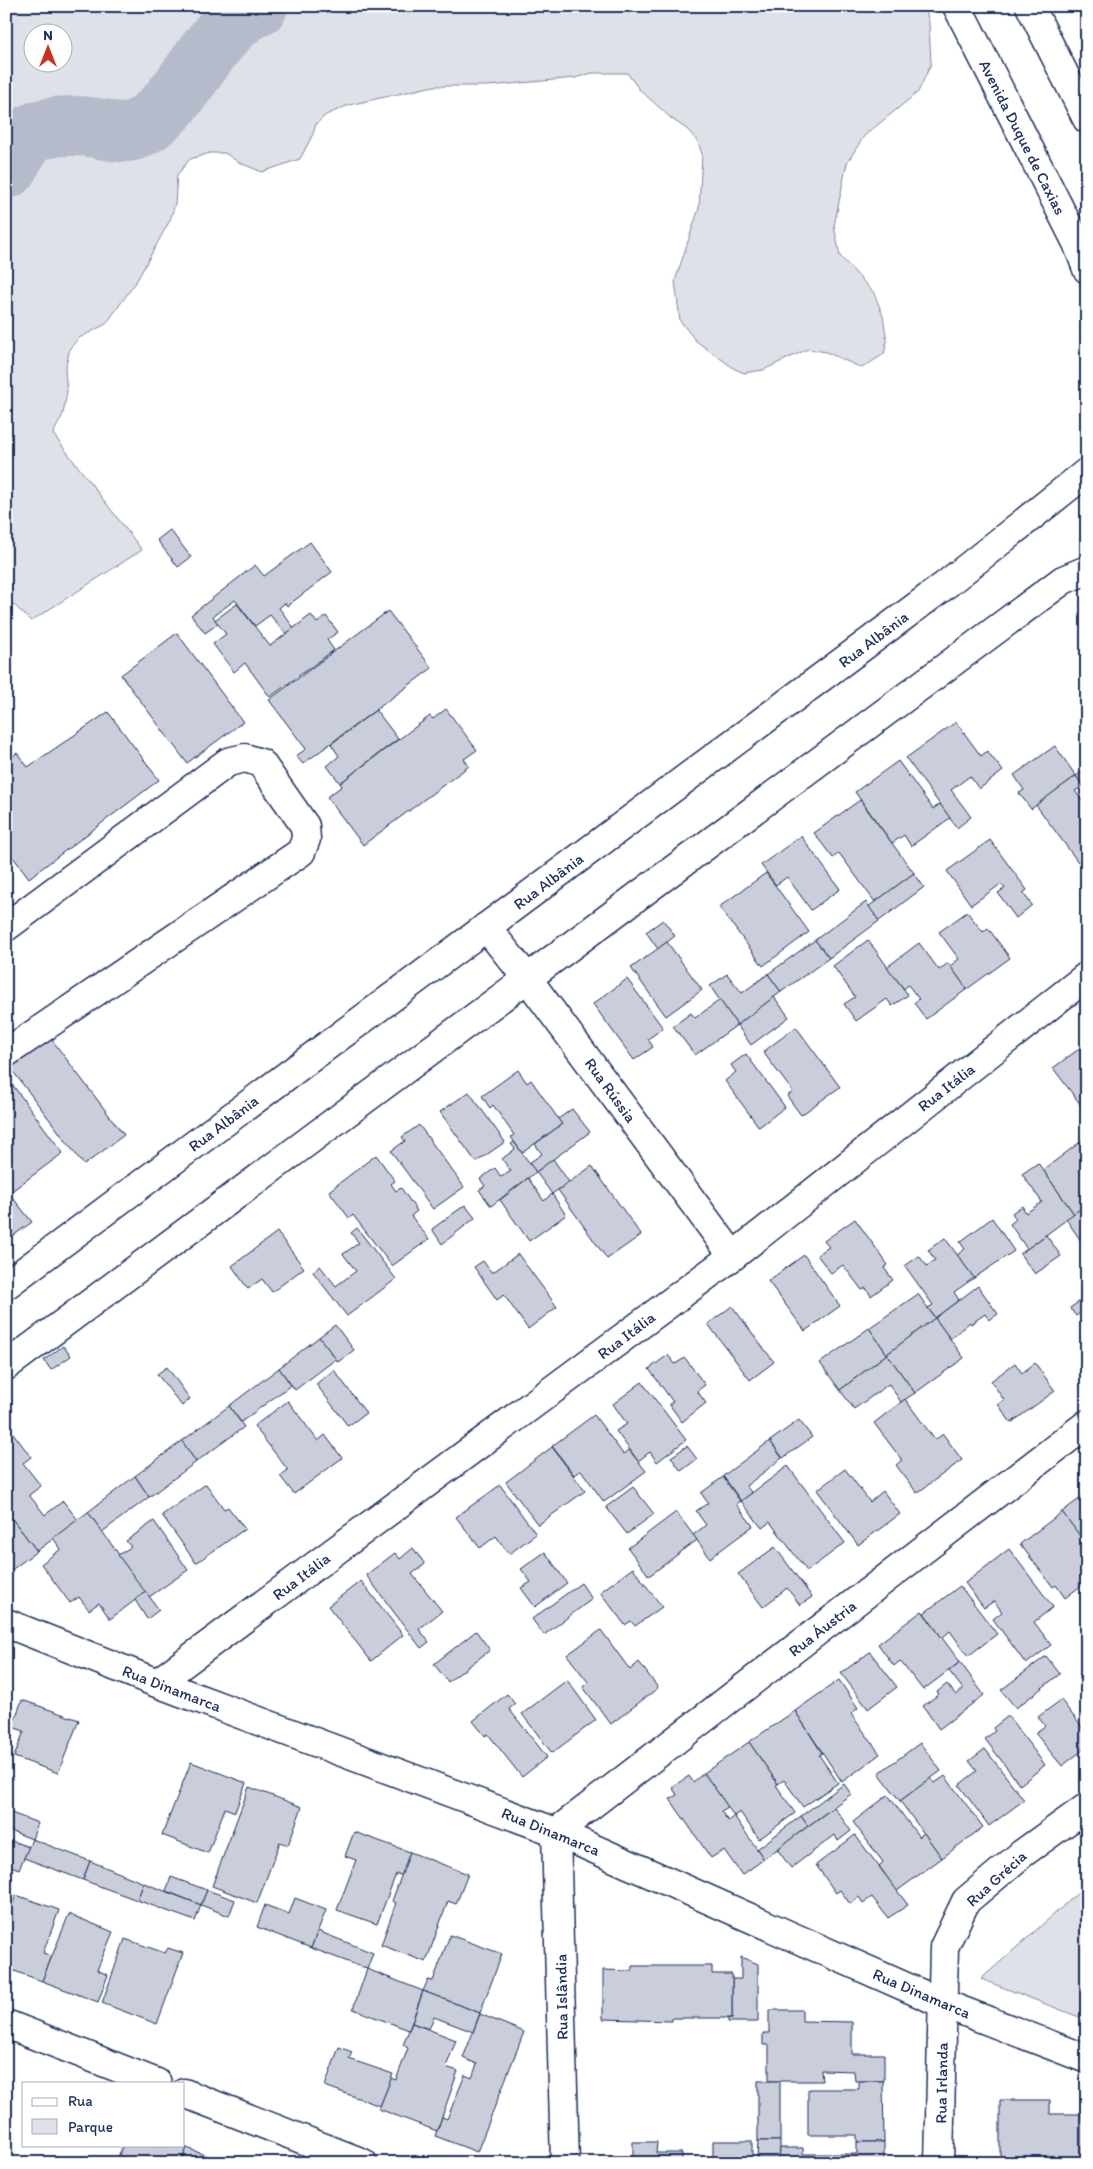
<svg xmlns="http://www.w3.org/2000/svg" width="1093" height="2169" font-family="Itim,sans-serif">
  <rect width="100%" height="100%" fill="#fff"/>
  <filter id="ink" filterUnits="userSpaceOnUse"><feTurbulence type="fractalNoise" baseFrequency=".02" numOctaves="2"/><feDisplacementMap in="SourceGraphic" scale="10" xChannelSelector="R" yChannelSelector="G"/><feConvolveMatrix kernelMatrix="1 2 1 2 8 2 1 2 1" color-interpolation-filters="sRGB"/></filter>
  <g filter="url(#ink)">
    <g fill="#dee1e7" stroke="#7c88a2" fill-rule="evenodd">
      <path d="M6,6H925L929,23L931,64L918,92L864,136L847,163L834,226L840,256L874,293L883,316L887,341L884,354L862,368L826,352L808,349L763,370L744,373L735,369L696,341L680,321L675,281L699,208L702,154L698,142L688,130L672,119L639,89L627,73H592L575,78L488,86H434L349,105L326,115L316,124L313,134L300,159L262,172L238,162L225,153H210L190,159L177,175L175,204L170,220L136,282L106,324L79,338L70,348L65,370L67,392L63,414L53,434L142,550L31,621L11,602L6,593ZM32,32H62V62H32Z"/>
      <path d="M1087,1885V2020L981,1979Z"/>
    </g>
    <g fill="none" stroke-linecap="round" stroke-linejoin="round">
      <path stroke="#b5bbca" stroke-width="60" d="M6,169C13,159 19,145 27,137C42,123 84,125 101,129C111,131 126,134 135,130C185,109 205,30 258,6"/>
    </g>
    <g fill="#caceda" stroke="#1b2f5e">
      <path d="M170,530L191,557L178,567L157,540Z"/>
      <path d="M310,542L332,572L287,606L285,603L279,608L294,628L286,634L270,615L255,626L235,600L213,616L218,624L205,633L191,615L255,565L264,576Z"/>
      <path d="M237,604L270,646L311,615L317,623L326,616L338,632L327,640L334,650L270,697L245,663L234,672L213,644L226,634L215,620Z"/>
      <path d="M388,611L432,668L303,764L296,756L306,749L269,700Z"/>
      <path d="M177,633L243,722L187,763L121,675Z"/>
      <path d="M446,709L477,750L464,759L469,766L363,845L327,797L342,786L340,783L430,716L433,719Z"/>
      <path d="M376,710L398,739L340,783L327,766L339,756L331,744Z"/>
      <path d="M108,712L159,780L29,878L6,848V761L17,753L28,767Z"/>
      <path d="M956,722L981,756L987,751L1003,771L979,789L970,776L951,790L971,817L957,828L906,758Z"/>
      <path d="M1055,746L1076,776L1031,809L1019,793L1024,790L1014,775Z"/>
      <path d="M898,761L933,809L940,804L950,818L911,846L904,835L892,843L855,792Z"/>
      <path d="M1087,768V790L1076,776Z"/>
      <path d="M1076,776L1083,786L1075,791L1087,807V855L1078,862L1036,805Z"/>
      <path d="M860,800L914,873L875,902L839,853L833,858L814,833Z"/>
      <path d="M801,836L840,889L811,910L787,877L776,885L761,865Z"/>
      <path d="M990,840L1027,890L1023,893L1032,905L1016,918L998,893L1005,888L1001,884L971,905L947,871Z"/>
      <path d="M766,873L809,932L763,966L719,907Z"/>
      <path d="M914,873L924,887L879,921L868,907Z"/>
      <path d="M866,902L879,921L829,958L815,940Z"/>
      <path d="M967,912L983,932L988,928L1010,958L967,989L950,966L959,959L939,932Z"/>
      <path d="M663,920L675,936L658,949L646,932Z"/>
      <path d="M815,940L829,958L781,992L768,974Z"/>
      <path d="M868,940L908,995L892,1006L887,999L856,1021L844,1004L855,997L833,966Z"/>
      <path d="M667,942L702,990L666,1016L631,968Z"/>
      <path d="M919,943L939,970L948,963L967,989L926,1019L914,1003L919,999L908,985L904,989L887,967Z"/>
      <path d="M727,974L742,993L768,974L781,992L737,1025L710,986Z"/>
      <path d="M627,979L663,1028L648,1039L653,1047L634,1060L593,1004Z"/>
      <path d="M774,997L789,1017L751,1045L737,1025Z"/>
      <path d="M720,1000L737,1025L695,1055L673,1026L691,1013L695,1018Z"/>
      <path d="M796,1027L840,1087L801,1115L787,1096L793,1092L763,1052Z"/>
      <path d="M49,1036L124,1135L84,1165L9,1066Z"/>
      <path d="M1087,1043V1113L1053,1068Z"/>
      <path d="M746,1054L785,1107L759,1127L725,1081L736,1072L731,1065Z"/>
      <path d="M518,1070L527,1083L531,1080L562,1124L522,1153L511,1137L514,1135L493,1105L490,1108L482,1096Z"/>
      <path d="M6,1076L63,1153L9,1193L32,1222L6,1241Z"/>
      <path d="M469,1092L505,1142L476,1162L440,1112Z"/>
      <path d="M572,1109L590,1132L536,1172L529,1163L542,1154L535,1144L562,1124L558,1119Z"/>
      <path d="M419,1125L464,1187L433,1209L391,1151L405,1141L402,1137Z"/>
      <path d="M1087,1137V1204L1074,1214L1043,1170Z"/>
      <path d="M514,1142L536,1172L491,1206L479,1190L485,1186L480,1179L495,1168L501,1177L511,1171L502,1159L515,1149L511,1144Z"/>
      <path d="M376,1155L395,1181L391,1184L396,1191L401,1188L417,1211L411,1216L429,1239L392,1266L353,1215L349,1218L329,1191Z"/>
      <path d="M553,1159L569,1182L552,1194L536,1172Z"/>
      <path d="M1038,1163L1074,1214L1027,1249L1010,1224L1016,1219L1012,1213L1022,1206L1026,1213L1042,1202L1022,1174Z"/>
      <path d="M592,1166L641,1235L607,1259L558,1190Z"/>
      <path d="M528,1178L544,1201L552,1194L566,1215L529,1241L500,1200Z"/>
      <path d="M1087,1204V1241L1085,1238L1081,1241L1066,1219Z"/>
      <path d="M465,1205L475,1218L442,1244L432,1229Z"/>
      <path d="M992,1218L1014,1251L974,1278L957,1255L965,1249L960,1242Z"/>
      <path d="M855,1219L888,1265L884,1268L893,1280L871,1296L866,1288L862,1290L843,1265L831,1273L817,1255L829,1247L824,1241Z"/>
      <path d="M357,1228L396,1279L347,1316L313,1272L320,1266L336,1286L356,1271L343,1254L359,1243L351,1233Z"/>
      <path d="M277,1232L304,1268L272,1292L262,1279L248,1289L232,1266Z"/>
      <path d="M1046,1235L1061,1256L1035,1274L1020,1254Z"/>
      <path d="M945,1238L974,1278L954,1292L959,1300L935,1318L928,1308L933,1305L905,1266L919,1256L927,1266L935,1260L928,1250Z"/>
      <path d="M518,1254L557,1307L528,1329L504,1295L497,1300L474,1267L483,1261L492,1273Z"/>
      <path d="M804,1255L840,1306L805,1331L768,1281Z"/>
      <path d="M978,1286L998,1314L989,1320L985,1314L971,1324L970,1322L950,1339L935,1318Z"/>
      <path d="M918,1294L935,1318L887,1354L869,1328Z"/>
      <path d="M1087,1296V1322L1080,1313L1076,1316L1070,1308Z"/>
      <path d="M732,1306L774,1362L750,1380L708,1324Z"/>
      <path d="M935,1318L964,1358L915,1393L887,1354Z"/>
      <path d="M335,1325L354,1350L338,1362L319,1337Z"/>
      <path d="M869,1328L887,1354L840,1390L820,1363Z"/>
      <path d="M1087,1332V1346L1080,1336Z"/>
      <path d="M319,1337L336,1359L295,1390L279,1368Z"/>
      <path d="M63,1346L71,1356L51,1370L44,1360Z"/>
      <path d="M887,1354L915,1393L901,1402L889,1384L854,1409L840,1390Z"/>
      <path d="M668,1355L675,1364L685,1358L705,1385L697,1391L706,1403L682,1422L669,1404L673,1402L649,1369Z"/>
      <path d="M1015,1363L1022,1373L1035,1363L1055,1391L1011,1423L998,1404L1004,1400L991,1381Z"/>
      <path d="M167,1367L190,1399L182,1406L157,1374Z"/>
      <path d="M279,1368L291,1385L241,1422L229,1406Z"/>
      <path d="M334,1370L366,1413L348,1426L316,1384Z"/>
      <path d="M642,1382L686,1440L657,1462L650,1452L638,1461L616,1431L627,1424L613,1404Z"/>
      <path d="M905,1399L935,1440L943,1434L962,1460L917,1493L896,1465L902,1460L874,1423Z"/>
      <path d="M288,1401L318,1441L325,1435L342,1458L294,1494L280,1476L288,1470L254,1426Z"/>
      <path d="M229,1406L244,1427L196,1462L182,1441Z"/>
      <path d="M594,1415L623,1454L629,1450L646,1471L604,1502L581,1470L574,1475L552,1446Z"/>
      <path d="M799,1420L812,1437L783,1458L770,1441Z"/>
      <path d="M10,1429L31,1457L23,1463L41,1486L29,1495L45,1515L63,1501L78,1520L37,1551L6,1511V1432Z"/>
      <path d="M182,1441L196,1462L149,1497L135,1476Z"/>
      <path d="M770,1441L782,1458L746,1486L752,1493L741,1501L723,1476Z"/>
      <path d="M687,1446L697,1459L681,1471L671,1457Z"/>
      <path d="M552,1447L585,1491L538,1525L506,1482Z"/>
      <path d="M788,1466L845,1543L807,1571L770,1522L762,1528L741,1501Z"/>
      <path d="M845,1469L870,1502L883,1491L900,1514L858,1545L817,1490Z"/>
      <path d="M135,1476L149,1497L102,1532L88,1512Z"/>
      <path d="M723,1477L740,1501L736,1504L753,1526L710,1558L693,1535L706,1525L696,1511L708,1503L701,1493Z"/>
      <path d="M206,1484L224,1509L228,1507L245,1529L196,1563L162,1515Z"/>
      <path d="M500,1485L536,1534L509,1554L496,1536L480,1548L456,1517Z"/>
      <path d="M633,1487L654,1514L627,1534L606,1507Z"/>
      <path d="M1087,1493V1532L1079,1535L1062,1512Z"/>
      <path d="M6,1511L37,1551L6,1574Z"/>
      <path d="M88,1512L146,1592L110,1619L99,1603L89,1610L79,1597L70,1603L41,1564L61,1549L53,1538Z"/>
      <path d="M676,1512L697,1540L649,1576L628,1548Z"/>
      <path d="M1062,1512L1087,1545V1581L1065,1598L1056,1585L1053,1587L1020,1544Z"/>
      <path d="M154,1521L188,1570L149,1597L118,1555L131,1547L126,1541Z"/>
      <path d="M775,1547L812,1597L800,1605L787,1588L763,1607L738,1574Z"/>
      <path d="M413,1548L425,1564L412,1574L442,1611L419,1629L429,1642L421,1648L366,1575L395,1553L400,1559Z"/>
      <path d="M1009,1549L1053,1607L1034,1622L1051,1645L1026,1664L993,1619L1002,1612L994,1601L984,1608L965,1583Z"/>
      <path d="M545,1552L567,1583L535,1607L521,1588L531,1582L521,1569Z"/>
      <path d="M633,1568L662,1607L635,1626L631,1621L625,1625L600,1592Z"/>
      <path d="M361,1581L403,1635L371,1661L328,1606Z"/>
      <path d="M581,1583L592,1599L544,1635L532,1619Z"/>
      <path d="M960,1586L997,1634L968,1656L950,1631L942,1638L924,1613Z"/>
      <path d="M146,1592L159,1610L147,1619L135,1600Z"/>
      <path d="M922,1611L960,1662L923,1690L900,1661L894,1666L878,1644Z"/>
      <path d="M601,1630L630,1670L639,1662L658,1688L611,1724L583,1687L588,1682L567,1655Z"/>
      <path d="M476,1631L490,1650L448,1682L434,1664Z"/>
      <path d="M870,1652L897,1687L868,1709L841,1673Z"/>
      <path d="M1046,1656L1060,1674L1016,1708L1001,1690Z"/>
      <path d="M960,1662L984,1695L939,1729L923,1706L939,1694L937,1692L947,1684L956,1695L963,1689L949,1671Z"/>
      <path d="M567,1680L596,1720L552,1753L522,1714Z"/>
      <path d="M839,1680L858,1708L851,1714L880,1754L842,1782L795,1711Z"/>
      <path d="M507,1694L515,1704L509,1709L547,1757L522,1777L488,1734L485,1736L473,1721Z"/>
      <path d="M22,1700L79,1720L58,1773L14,1757L24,1731L12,1727Z"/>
      <path d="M1061,1700L1087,1734V1747L1062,1766L1035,1733L1045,1726L1038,1717Z"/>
      <path d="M795,1711L822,1753L819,1755L838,1783L803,1807L784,1780L778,1784L749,1742Z"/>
      <path d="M1008,1716L1045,1765L1020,1785L985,1739L995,1731L993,1728Z"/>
      <path d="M749,1742L778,1784L776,1785L795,1813L759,1839L740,1812L734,1816L704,1773Z"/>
      <path d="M920,1743L941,1771L900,1801L879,1773Z"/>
      <path d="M985,1749L1024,1800L989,1826L959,1785L977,1771L969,1761Z"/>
      <path d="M191,1762L246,1783L235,1812L225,1808L208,1853L162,1835Z"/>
      <path d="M704,1773L728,1807L721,1811L728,1821L734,1816L764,1859L742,1875L724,1850L711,1858L670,1799L677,1795L672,1787L689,1776L693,1782Z"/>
      <path d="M945,1776L983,1827L942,1858L900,1801L931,1778L935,1783Z"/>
      <path d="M844,1784L851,1794L808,1826L801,1816Z"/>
      <path d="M249,1787L302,1807L288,1845L280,1842L257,1903L212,1886Z"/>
      <path d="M888,1795L919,1837L924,1833L942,1858L897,1891L879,1866L883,1862L853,1822Z"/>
      <path d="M834,1807L851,1831L838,1841L835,1835L791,1868L777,1849Z"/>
      <path d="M6,1811L38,1823L32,1839L6,1829Z"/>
      <path d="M801,1816L808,1826L764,1859L757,1849Z"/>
      <path d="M354,1832L410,1852L402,1875L396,1874L377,1924L337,1910L356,1860L345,1856Z"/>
      <path d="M855,1835L908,1905L888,1918L872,1897L863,1903L859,1897L850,1904L840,1890L836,1893L816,1865Z"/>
      <path d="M6,1839L29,1847L19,1869L6,1864Z"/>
      <path d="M32,1839L90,1861L83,1880L24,1858Z"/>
      <path d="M410,1852L468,1874L456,1904L448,1901L426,1962L381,1945L396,1903L392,1901Z"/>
      <path d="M90,1861L144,1883L137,1900L83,1880Z"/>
      <path d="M171,1877L207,1890L201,1905L166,1891Z"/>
      <path d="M144,1883L201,1905L195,1921L137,1900Z"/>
      <path d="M6,1889L11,1891L6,1903Z"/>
      <path d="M207,1890L235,1900L229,1916L201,1905Z"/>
      <path d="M16,1895L59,1910L43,1953L52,1956L42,1981L6,1968V1921Z"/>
      <path d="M295,1898L326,1910L311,1948L257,1927L265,1905L289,1914Z"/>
      <path d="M69,1914L113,1932L97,1970L108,1975L98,2002L42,1981Z"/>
      <path d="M318,1931L373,1953L367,1969L311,1948Z"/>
      <path d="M450,1935L502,1954L480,2013L423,1991L428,1980L433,1981Z"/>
      <path d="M125,1939L165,1953L168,1948L183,1953L157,2024L102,2003Z"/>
      <path d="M741,1957L758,1964V2022H728V2018H732V1979H741Z"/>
      <path d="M632,1966H712V1974H732V2018H672V2021L603,2019V1970L632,1971Z"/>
      <path d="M367,1969L423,1991L409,2030L353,2009Z"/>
      <path d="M423,1991L480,2013L473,2032L434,2017L429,2029L412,2023Z"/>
      <path d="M769,2010H802V2021L852,2022V2054H884V2081H855L854,2071L821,2070L822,2081H769V2045H763V2033H769Z"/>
      <path d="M480,2014L524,2032L477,2152L435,2136L442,2117L447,2119L465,2075L472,2078L477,2064L463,2058Z"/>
      <path d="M412,2023L456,2040L446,2067L458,2071L437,2131L379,2109L391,2078L396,2080L408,2048L403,2045Z"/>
      <path d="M339,2047L352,2052L349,2059L393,2074L380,2106L325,2086Z"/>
      <rect x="758" y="2081" width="22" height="60"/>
      <path d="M859,2081H883L884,2142H857V2135H808V2089H859Z"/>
      <path d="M1000,2100H1050V2114H1082V2160L1028,2159V2163H1000Z"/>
      <rect x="713" y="2141" width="39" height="22"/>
      <path d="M758,2141H780V2158H757Z"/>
      <path d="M633,2142H657L656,2153H682V2163H633Z"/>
      <path d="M857,2142H884V2163H779L780,2148H803V2154H857Z"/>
      <path d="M123,2145H179L187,2148L181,2163H116Z"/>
      <path d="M187,2148L225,2163H181Z"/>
    </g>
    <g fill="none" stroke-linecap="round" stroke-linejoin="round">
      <g stroke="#1b2f5e" stroke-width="31">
        <g id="minor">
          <path d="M6,927L228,762L245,758L261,763L305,826L306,839L301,852L6,1053"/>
          <path d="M486,927L527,978L733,1256"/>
          <path d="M6,1623L157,1683L556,1832L942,2003L1087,2059"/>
          <path d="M157,1683L733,1256L1087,976"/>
          <path d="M6,2024L157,2083"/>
          <path d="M184,2093L363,2163"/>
          <path d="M565,2163L556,1832L1087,1424"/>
          <path d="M939,2163L944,1947L966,1901L1023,1853L1087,1807"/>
        </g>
      </g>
      <g stroke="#1b2f5e" stroke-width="31">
        <g id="major">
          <path d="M957,6L1077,243L1087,269"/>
          <path d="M1030,6L1087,119"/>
          <path d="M6,1285L944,586L1087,472"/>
          <path d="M6,1366L1063,580L1087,570"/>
        </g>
      </g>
      <use href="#minor" stroke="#fff" stroke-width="28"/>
      <use href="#major" stroke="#fff" stroke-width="28"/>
    </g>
  </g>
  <g text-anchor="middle" stroke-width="4" stroke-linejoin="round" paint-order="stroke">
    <g font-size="16" fill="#1b2f5e" stroke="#fff">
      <text transform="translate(1023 137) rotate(63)" y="6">Avenida Duque de Caxias</text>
      <text transform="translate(873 639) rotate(-37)" y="6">Rua Albânia</text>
      <text transform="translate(548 881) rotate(-37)" y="6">Rua Albânia</text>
      <text transform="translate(946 1087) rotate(-38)" y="6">Rua Itália</text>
      <text transform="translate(611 1090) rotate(54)" y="6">Rua Rússia</text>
      <text transform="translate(223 1123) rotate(-37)" y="6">Rua Albânia</text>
      <text transform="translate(626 1335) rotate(-37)" y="6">Rua Itália</text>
      <text transform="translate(301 1576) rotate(-37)" y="6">Rua Itália</text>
      <text transform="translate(822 1628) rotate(-38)" y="6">Rua Áustria</text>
      <text transform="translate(172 1688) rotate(21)" y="6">Rua Dinamarca</text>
      <text transform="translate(551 1831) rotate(22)" y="6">Rua Dinamarca</text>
      <text transform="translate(996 1878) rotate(-42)" y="6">Rua Grécia</text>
      <text transform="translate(922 1993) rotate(23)" y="6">Rua Dinamarca</text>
      <text transform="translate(561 1997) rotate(-91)" y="6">Rua Islândia</text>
      <text transform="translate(941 2083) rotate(-89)" y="6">Rua Irlanda</text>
    </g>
  </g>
  <rect width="1093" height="2169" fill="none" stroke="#fff" stroke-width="25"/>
  <rect x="12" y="12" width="1068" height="2144" fill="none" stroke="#1b2f5e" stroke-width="2" filter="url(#ink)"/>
  <rect x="22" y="2082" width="162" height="65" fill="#ffffff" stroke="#a4acbf"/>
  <rect x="32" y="2098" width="25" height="8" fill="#ffffff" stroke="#a4acbf"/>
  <text x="68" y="2106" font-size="15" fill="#1b2f5e">Rua</text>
  <rect x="32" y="2119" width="25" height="15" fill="#dee1e7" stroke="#a4acbf"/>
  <text x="68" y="2132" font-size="15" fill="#1b2f5e">Parque</text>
  <g transform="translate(48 48)"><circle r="24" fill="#ffffff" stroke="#a4acbf"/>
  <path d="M0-4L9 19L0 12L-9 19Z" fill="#c8321e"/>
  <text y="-8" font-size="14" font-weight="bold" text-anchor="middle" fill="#1b2f5e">N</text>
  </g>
</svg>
